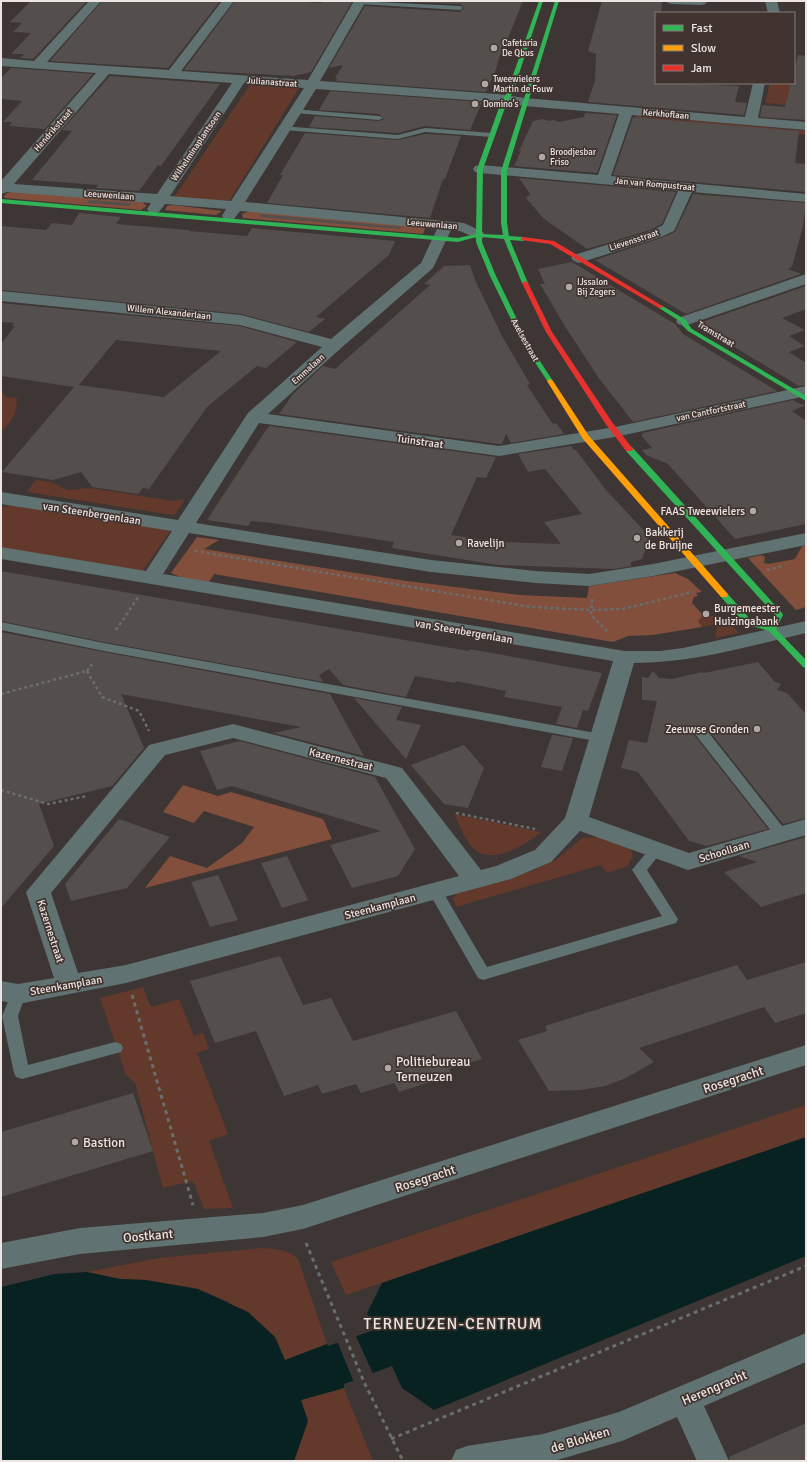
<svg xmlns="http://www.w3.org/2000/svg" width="807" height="1462" font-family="Signika,sans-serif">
  <rect width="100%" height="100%" fill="#3d3634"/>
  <g fill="#62392a">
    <path d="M770,83H794L806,107L765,103Z"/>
    <path d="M250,85L299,88L228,203L173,199Z"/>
    <path d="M636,115L806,131V135L635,117Z"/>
    <path d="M1,391L6,397L17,398C17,416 12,420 1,432Z"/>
    <path d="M36,480L51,482L68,490L91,488L173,501L185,499L176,513L172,515L27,492Z"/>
    <path d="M15,505L171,530L142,572L1,549V507Z"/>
    <path d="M703,615L726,618L739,633L715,638L717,624L702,627L697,621Z"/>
    <path d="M454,814L541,832C527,844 492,866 474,849C466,842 459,824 454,814Z"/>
    <path d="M598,837L631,849L633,856L628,866L607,873L601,865L456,907L453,898L457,893L532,871L557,859L582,838Z"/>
    <path d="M143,987L151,1007L179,999L194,1036L203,1033L209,1049L197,1053L228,1134L209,1141L233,1208L204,1209L193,1181L163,1188L135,1083L126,1075L100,998Z"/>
    <path d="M806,1105V1137L346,1295L331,1262Z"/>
    <path d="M262,1248C276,1249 288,1249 298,1259L327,1344L285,1361L275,1337L227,1301L198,1289L146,1280L120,1279L87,1272L159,1258Z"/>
    <path d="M344,1388L373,1461H294L308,1421L301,1400Z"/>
  </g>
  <g fill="#824f3c">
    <path d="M14,191L142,202L147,206L141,210L5,198L4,196L7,193Z"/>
    <path d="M173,205L222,211L216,215L165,210L167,206Z"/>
    <path d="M250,211L426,226L423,234L243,218L242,214Z"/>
    <path d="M197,537L219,540L204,549L407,581L520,595L587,598L589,586L675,573L688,579L702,592L696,593L698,596L694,597L692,603L703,615L698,621L702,627L653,635L628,636L613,642L214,574L208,584L193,582L171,573Z"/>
    <path d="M806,545V607L796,610L748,558L761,555L765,557L764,563L768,564L795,559L802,546Z"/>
    <path d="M183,785L218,796L231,792L323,819L332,839L145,888L170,856L207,868L242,843L254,827L204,811L194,823L163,812Z"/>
  </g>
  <path fill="#082221" d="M806,1137V1256L434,1410L402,1388L392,1366L344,1384V1388L301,1400L308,1421L294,1461H1V1287L55,1274L87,1272L120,1279L146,1280L198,1289L248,1312L275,1337L285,1360L327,1344L328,1346L374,1330L367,1313L382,1283Z"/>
  <path fill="#3d3634" d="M355,1334L374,1376L354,1382L337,1341Z"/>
  <g fill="#544e4c" fill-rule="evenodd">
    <path d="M31,1H87L33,59L20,58L24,54H11L31,33L13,32L22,23L10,22Z"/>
    <path d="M102,1H220L168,68L50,61Z"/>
    <path d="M235,1H288L321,3L322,1L352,2L311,72L294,76L184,70Z"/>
    <path d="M387,1H523L508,38H505L496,69L486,92L336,81L337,79L335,78L343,65L329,68L365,6L460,12L464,8L460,4Z"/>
    <path d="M602,1L662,2L661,13H656V83L739,86L735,102L747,103L744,115L588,102L595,80L596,54L588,51Z"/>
    <path d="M798,55L806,56V120L760,117L762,105L785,107L791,83H794V72Z"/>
    <path d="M11,68L93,74L45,129L9,126L12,122H3L22,101L1,99V78Z"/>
    <path d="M110,76L220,84L161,166L158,165L139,191L96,188L98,185L32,180L72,131L62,130Z"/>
    <path d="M330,91L482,102L470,130L425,126L398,133L309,127L315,116L379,121L384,119L379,114L319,110Z"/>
    <path d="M585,113L617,115L597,173L514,166L521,151H519L533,121L543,119L549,121L554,120L559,122L584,117Z"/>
    <path d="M633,117L799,131L795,163L806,164V192L613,175Z"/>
    <path d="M305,133L398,140L425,134L461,136L445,179H443L430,218L267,203L283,175H280Z"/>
    <path d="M519,178L676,192L662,224L650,230L587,249L543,218L526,198L530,194Z"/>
    <path d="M693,194L806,203L803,226L792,267L788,269L801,274L686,314L595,260L661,238L675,232Z"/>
    <path d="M89,200L131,203L129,206L87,203Z"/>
    <path d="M79,213L121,217L116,224L189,230V231L247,236L252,228L395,241L389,255L316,317L325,319L309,332L241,314L1,290V226L46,230L52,223L72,225Z"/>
    <path d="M260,214L401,227L400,229L259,217Z"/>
    <path d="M572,262L675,324L683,334L777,391L633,422L598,377L566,328L540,284H545L538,269Z"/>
    <path d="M470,265L475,280L502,336L530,384L527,385L552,423L557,424L564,434L511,443L506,434L502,444H499L279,414L293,394L323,366L335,369L430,285L424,284L444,266Z"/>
    <path d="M806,286V309L782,318L805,330L789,336L805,346L789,352L806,363V385L799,386L696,324Z"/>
    <path d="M1,303L240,326L297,342L266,368L257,366L207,407L149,489L143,488L138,494L92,487L81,472L53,480L2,472L74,387L1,376V344L15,326H12L14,323L1,322ZM116,340L153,344L221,351L164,397L79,385Z"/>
    <path d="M793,400L800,404L806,405L792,411L806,421V524L735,539L668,464L646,455L642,450L652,448L641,435L643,434L642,433Z"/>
    <path d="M270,426L496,457L486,478L477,477L451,535L499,542L561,544L544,522L582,514L545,469L528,472L518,454L571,446L574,450H576L606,490L650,537L642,559L631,562V566L614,569L498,565L392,548L394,542L272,523L251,521L248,526L207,520L266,430Z"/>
    <path d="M1,571L469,651L470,649L602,673L588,711L583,710L577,728L556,724L562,707L504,697L506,691L456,681L455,683L415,676L406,697L343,685L329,669L319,675L323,682L104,642L1,621Z"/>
    <path d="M1,632L104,652L330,694L364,756L274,733L301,727L121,694L144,748L112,786L39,804L54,846L1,908Z"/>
    <path d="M758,662L775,682L781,684L777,690L787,693L806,714V818L783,824L706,727L700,726L694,728V735L768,829L707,846L689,841L638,772L621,768L629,740L647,743L657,701L642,700V677L648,678L653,671L659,678L672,679L702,672L704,673Z"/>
    <path d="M354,698L402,707L396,720L421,725L406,759Z"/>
    <path d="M552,735L573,738L562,771L541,767Z"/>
    <path d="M240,741L375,777L415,849L398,876L352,888L330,845L381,831L232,786L217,790L200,751Z"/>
    <path d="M464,745L484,768L468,808L444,804L411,765Z"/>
    <path d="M119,819L170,837L127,888L71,901L65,884Z"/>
    <path d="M806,837V893L761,907L724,872L757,862L739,856Z"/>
    <path d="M287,856L308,900L282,908L261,863Z"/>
    <path d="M218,875L238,920L210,927L191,882Z"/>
    <path d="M280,956L303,1005L331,998L353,1041L456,1011L482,1059L449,1069L452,1075L399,1092L394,1083L361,1093L356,1084L322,1094L318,1085L284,1096L256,1031L215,1043L190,981Z"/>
    <path d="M806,962V1013L775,1023L764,1007L639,1048L654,1062L626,1078L605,1086L581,1090L549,1091L518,1040L547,1031L545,1026L737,965L747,980Z"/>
    <path d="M133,1093L153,1151L1,1197V1132Z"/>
    <path d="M806,1423V1461H730L729,1457Z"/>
  </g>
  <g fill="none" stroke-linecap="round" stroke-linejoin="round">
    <g stroke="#686f6e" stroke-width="2.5" stroke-dasharray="3 3" stroke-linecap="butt">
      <path d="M195,551L531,607L591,610L622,609L693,592"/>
      <path d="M767,570L782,566"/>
      <path d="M592,599L591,615L609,633"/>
      <path d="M116,630L139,596"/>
      <path d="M87,671L92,664"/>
      <path d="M87,671L102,697L139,711L149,731"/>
      <path d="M1,694L87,671"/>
      <path d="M1,790L48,804L87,796"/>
      <path d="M456,813L535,829"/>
    </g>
    <g stroke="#686f6e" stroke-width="3" stroke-dasharray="4 4" stroke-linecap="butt">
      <path d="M132,995L193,1205"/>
      <path d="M306,1243L364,1382L403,1461"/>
      <path d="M391,1439L806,1266"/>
    </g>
    <g fill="#607271" fill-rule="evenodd">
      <path d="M356,1L460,6L463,8L460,10L359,4L357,3Z"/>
      <path d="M292,109L379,116L383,118L379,120L295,113L291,111Z"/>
      <path d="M281,126L398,135L425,128L492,133L496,135L492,137L425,132L398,139L284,130H281Z"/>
      <path d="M1,622L104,643L601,734L606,735L608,738L606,741L601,742L104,651L1,630Z"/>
      <path d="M700,727L705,728L786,831L788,834L786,837L781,839L776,837L695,734L694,731L695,728Z"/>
      <path d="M656,845L661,847L663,850L647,870L678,919L676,923L483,980L478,978L428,891L430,887L435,886L440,887L487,967L662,916L632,870L651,847Z"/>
      <path d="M18,988L23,990L26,994L18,1016L28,1065L115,1042L121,1044L123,1048L121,1052L22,1079L16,1077L14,1073L2,1016L13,990Z"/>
    </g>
    <g fill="#607271" fill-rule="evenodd">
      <path d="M89,1H101L47,62L169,70L222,1H234L181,71L308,80L354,1H366L320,81L497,94L525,98L745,117L753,83H765L758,118L806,122V130L632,115L611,176L806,194V202L692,192L674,231L661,237L579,263L574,261L571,258L574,255L651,231L663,225L678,191L480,173L475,172L473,169L475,166L480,165L598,175L619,114L525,106L497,102L316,89L245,202L464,223L483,232L485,235L483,238L478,239L460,231L451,230L433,268L340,349L268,414L499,446L615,427L806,386V396L615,437L499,456L259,423L196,523L431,560L536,571L589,574L653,564L806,533V545L653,576L589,586L536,583L431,572L189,533L163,574L625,651H660L683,648L806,621V633C749,646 692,663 634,663L589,817L689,853L806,819V835L688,870L580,831L551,862L511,879L126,983L18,1004L1,1001V981L18,984L54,978L26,892L149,745L233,724L402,768L481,870L496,866L535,850L565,818L613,661L1,559V547L146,571L172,531L1,504V492L178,520L248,413L322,347L240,325L1,301V291L241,315L331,339L421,263L437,229L240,211L234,219L229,220L224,219L222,216L226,209L165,204L159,212L154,213L149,212L147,209L151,203L7,192L1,194V181L96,73L1,66V58L34,61ZM109,74L232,83L157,194L14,184ZM244,83L304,88L231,201L170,196ZM233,738L386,778L459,876L126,965L78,973L51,893L165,755Z"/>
      <path d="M666,1H706L707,2L705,4L701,5L672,4L668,3Z"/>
      <path d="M765,1H777L780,13H768Z"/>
      <path d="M806,274V284L690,324L684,326L678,324L676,321L678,318Z"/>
      <path d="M806,1045V1065L303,1229L263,1237L80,1254L1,1269V1243L80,1228L263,1213L303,1205Z"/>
      <path d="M806,1333V1362L704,1406L729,1461H697L677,1417L622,1441L554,1461H451L456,1450L467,1446L543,1434L619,1412Z"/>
    </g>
    <g fill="#30b455" fill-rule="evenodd">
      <path d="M539,1H543L513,92L506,105L483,169L482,234L503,235L501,223V171L555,1H559L507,171V223L509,236L523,237L526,239L523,241L510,240L528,283L527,284L522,283L504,239L482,237V242L496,276L530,346L553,381L552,382H548L524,346L490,276L476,242V237L458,242L1,203V199L458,238L476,234L477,169L500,105L507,92Z"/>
      <path d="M661,305L686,320L688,324L692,329L806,396V401L688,331L683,326L681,322L659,308L658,307Z"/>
      <path d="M626,447H632L782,613L783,615L776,629L806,660V668L803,667L769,631L745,624L721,597L720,595L721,593H727L751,620L769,626L775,615L626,451Z"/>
    </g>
    <path fill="#ff9f0a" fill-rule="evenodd" d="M550,379L553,381L589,436L727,593L728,595L727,597H721L583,439L547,381Z"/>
    <g fill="#e5322d" fill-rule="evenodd">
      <path d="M523,237L554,241L664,307L659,308L550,244L521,240V238Z"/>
      <path d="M525,281L528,283L552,332L612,422L633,449L632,451H626L605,423L546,332L522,283Z"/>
    </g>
  </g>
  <g fill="#afa8a5" stroke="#413430" stroke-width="1.5">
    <circle cx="494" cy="48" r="4"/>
    <circle cx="485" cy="84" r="4"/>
    <circle cx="475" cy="104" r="4"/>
    <circle cx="542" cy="157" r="4"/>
    <circle cx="569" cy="287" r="4"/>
    <circle cx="753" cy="511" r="4"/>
    <circle cx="637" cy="538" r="4"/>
    <circle cx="459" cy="543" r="4"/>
    <circle cx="706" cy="614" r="4"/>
    <circle cx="757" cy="729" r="4"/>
    <circle cx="388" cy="1068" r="4"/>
    <circle cx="75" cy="1142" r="4"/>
  </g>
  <g text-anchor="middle" stroke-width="3.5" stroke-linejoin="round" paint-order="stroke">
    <g font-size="9" fill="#ede5e2" stroke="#413430" text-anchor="start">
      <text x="502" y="46">Cafetaria<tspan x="502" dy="10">De Qbus</tspan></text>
      <text x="493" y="82">Tweewielers<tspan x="493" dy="10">Martin de Fouw</tspan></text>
      <text x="483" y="107">Domino's</text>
      <text x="550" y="155">Broodjesbar<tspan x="550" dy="10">Friso</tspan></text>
      <text x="577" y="285">IJssalon<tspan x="577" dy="10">Bij Zegers</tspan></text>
    </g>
    <g font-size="9" fill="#ede5e2" stroke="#413430">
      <text transform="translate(272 82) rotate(4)" y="3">Julianastraat</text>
      <text transform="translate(666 114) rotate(5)" y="3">Kerkhoflaan</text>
      <text transform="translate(53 130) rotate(-49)" y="3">Hendrikstraat</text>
      <text transform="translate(196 146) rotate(-56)" y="3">Wilhelminaplantsoen</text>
      <text transform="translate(655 184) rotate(5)" y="3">Jan van Rompustraat</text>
      <text transform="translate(109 195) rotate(4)" y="3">Leeuwenlaan</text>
      <text transform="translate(432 224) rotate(5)" y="3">Leeuwenlaan</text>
      <text transform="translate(634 240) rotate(-18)" y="3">Lievensstraat</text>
      <text transform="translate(169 312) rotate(6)" y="3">Willem Alexanderlaan</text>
      <text transform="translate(716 334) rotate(31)" y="3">Tramstraat</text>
      <text transform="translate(525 340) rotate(61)" y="3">Axelsestraat</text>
      <text transform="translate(308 369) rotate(-42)" y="3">Emmalaan</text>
      <text transform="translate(711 411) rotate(-12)" y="3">van Cantfortstraat</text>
    </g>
    <g font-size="11" fill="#ede5e2" stroke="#413430">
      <text transform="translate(420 441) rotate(8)" y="4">Tuinstraat</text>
      <text transform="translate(92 513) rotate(9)" y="4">van Steenbergenlaan</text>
      <text transform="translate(464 631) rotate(10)" y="4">van Steenbergenlaan</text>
      <text transform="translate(341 759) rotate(14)" y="4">Kazernestraat</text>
      <text transform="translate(724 851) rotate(-17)" y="4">Schoollaan</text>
      <text transform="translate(380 906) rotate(-15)" y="4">Steenkamplaan</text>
      <text transform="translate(51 931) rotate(72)" y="4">Kazernestraat</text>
      <text transform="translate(66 985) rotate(-10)" y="4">Steenkamplaan</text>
    </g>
    <g font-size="11" fill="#ede5e2" stroke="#413430" text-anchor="start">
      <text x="745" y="515" text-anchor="end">FAAS Tweewielers</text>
      <text x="645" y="536">Bakkerij<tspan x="645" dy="13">de Bruijne</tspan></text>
      <text x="467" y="547">Ravelijn</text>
      <text x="714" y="612">Burgemeester<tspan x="714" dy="13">Huizingabank</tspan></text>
      <text x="749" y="733" text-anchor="end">Zeeuwse Gronden</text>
    </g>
    <g font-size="13" fill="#ede5e2" stroke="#413430" text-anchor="start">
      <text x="396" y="1066">Politiebureau<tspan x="396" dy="15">Terneuzen</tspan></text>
      <text x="83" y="1147">Bastion</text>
    </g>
    <g font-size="13" fill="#ede5e2" stroke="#413430">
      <text transform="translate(733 1079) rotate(-18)" y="5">Rosegracht</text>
      <text transform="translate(425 1178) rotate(-18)" y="5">Rosegracht</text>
      <text transform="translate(148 1235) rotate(-5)" y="5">Oostkant</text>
      <text transform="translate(714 1387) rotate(-23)" y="5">Herengracht</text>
      <text transform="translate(580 1439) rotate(-17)" y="5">de Blokken</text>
    </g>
    <g font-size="16" letter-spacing="1" fill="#ede5e2" stroke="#413430">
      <text x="453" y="1329">TERNEUZEN-CENTRUM</text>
    </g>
  </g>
  <rect width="807" height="1462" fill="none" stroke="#ede5e2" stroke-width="4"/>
  <rect x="655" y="12" width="140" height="72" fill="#413430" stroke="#867b77"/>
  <rect x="663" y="25" width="20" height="6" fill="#30b455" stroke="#867b77"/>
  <text x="691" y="32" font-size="12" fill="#ede5e2">Fast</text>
  <rect x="663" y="45" width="20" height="6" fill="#ff9f0a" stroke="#867b77"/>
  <text x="691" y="52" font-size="12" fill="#ede5e2">Slow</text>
  <rect x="663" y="65" width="20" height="6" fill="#e5322d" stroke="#867b77"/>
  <text x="691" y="72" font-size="12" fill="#ede5e2">Jam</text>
</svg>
